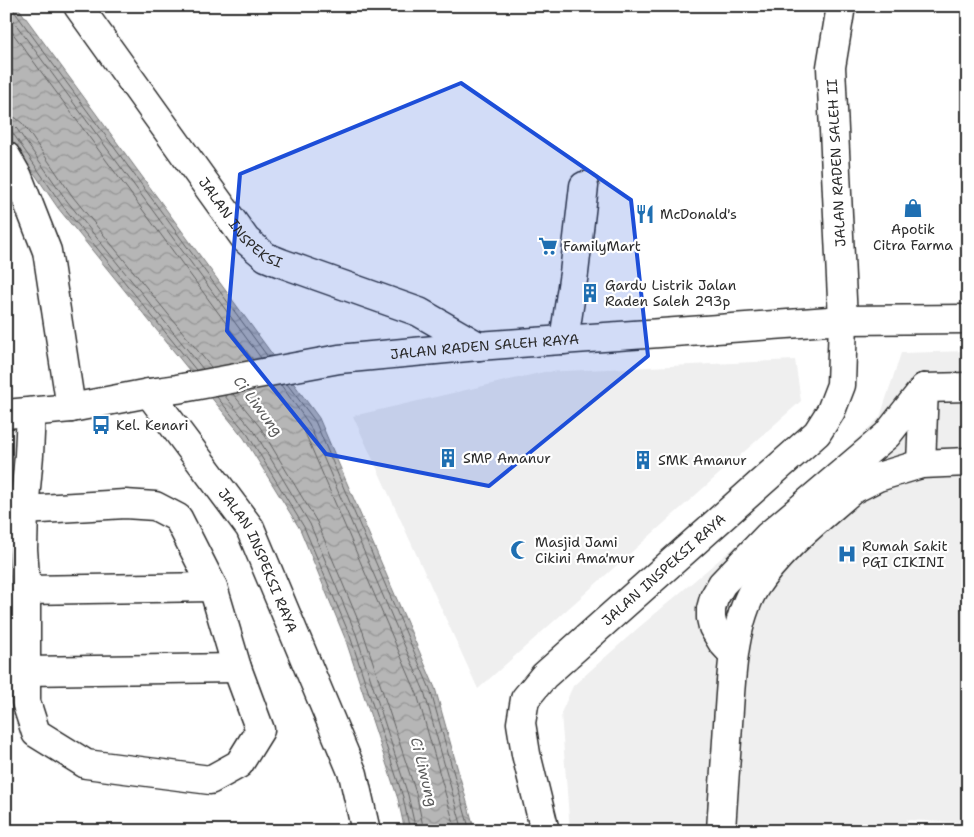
<svg xmlns="http://www.w3.org/2000/svg" width="974" height="837" font-family="'Shantell Sans',sans-serif">
  <defs>
    <pattern id="water-waves" width="16" height="10" patternUnits="userSpaceOnUse" patternTransform="scale(1.25)"><rect width="16" height="10" fill="#b6b6b6"/><path d="M0 5q4-4 8 0t8 0" fill="none" stroke="#949494"/></pattern>
  </defs>
  <rect width="100%" height="100%" fill="#fff"/>
  <filter id="ink" filterUnits="userSpaceOnUse"><feTurbulence type="fractalNoise" baseFrequency=".02" numOctaves="2"/><feDisplacementMap in="SourceGraphic" scale="10" xChannelSelector="R" yChannelSelector="G"/><feConvolveMatrix kernelMatrix="1 2 1 2 8 2 1 2 1" color-interpolation-filters="sRGB"/></filter>
  <g filter="url(#ink)">
    <g fill="#efefef">
      <path d="M968,351V823L907,820V831H570L561,713L573,686L637,629L814,480L880,417L901,353Z"/>
      <path d="M795,360L801,401L478,689L353,416L544,372Z"/>
    </g>
    <path fill="url(#water-waves)" stroke="#7e7e7e" d="M6,6H17L319,418L435,688L475,831H405L398,799L345,638L300,529L244,438L58,208L6,132Z"/>
    <g fill="none" stroke-linecap="round" stroke-linejoin="round">
      <g stroke="#636363" stroke-width="1">
        <path d="M7,6L9,15L261,358"/>
        <path d="M13,6L14,11L268,357"/>
        <path d="M6,24L253,360"/>
        <path d="M6,116L16,118L23,124L73,197L211,367"/>
        <path d="M6,124L13,125L17,129L67,201L203,369"/>
        <path d="M6,130L12,132L62,205L196,370"/>
        <path d="M287,384L315,421L430,689L470,831"/>
        <path d="M281,385L309,424L424,691L463,831"/>
        <path d="M272,387L303,428L417,694L456,831"/>
        <path d="M233,394L260,427L317,522L363,632L416,793L424,831"/>
        <path d="M224,395L254,431L310,524L356,634L408,795L416,831"/>
        <path d="M217,397L248,435L304,527L350,636L403,797L410,831"/>
      </g>
      <g stroke="#2b2b2b" stroke-width="31">
        <g id="minor">
          <path id="s1" d="M78,6L246,240L266,257L281,263L419,312L478,346"/>
          <path d="M6,156L18,177L47,251L71,408"/>
          <path d="M564,340L574,273L584,186"/>
          <path d="M924,388L968,387"/>
          <path id="s2" d="M149,393L250,528L353,774L366,831"/>
          <path d="M921,464L924,388"/>
          <path d="M24,510L125,504L155,506L178,518L213,587L237,668L260,730L239,764L210,780L86,764L36,733L26,702V590L23,549L24,510L29,455L31,412"/>
          <path d="M26,590L213,587"/>
          <path d="M733,654L722,642L713,627L711,618V609L714,598L722,584L768,536L887,435L924,388"/>
          <path d="M25,671L237,668"/>
          <path id="s3" d="M545,831L526,754L521,723L525,699L544,676L817,433L831,411L841,385L843,320L831,67L841,6"/>
          <path d="M721,831C723,795 726,760 728,724C731,682 732,624 755,587C780,549 818,520 852,490L878,477L921,464L968,462"/>
        </g>
      </g>
      <g stroke="#2b2b2b" stroke-width="31">
        <g id="major">
          <path id="s4" d="M6,414L71,408L149,393L177,389L339,359L478,346L843,320L968,319"/>
        </g>
      </g>
      <use href="#minor" stroke="#fff" stroke-width="28"/>
      <use href="#major" stroke="#fff" stroke-width="28"/>
    </g>
  </g>
  <path fill="#1d4ed8" fill-opacity="0.2" stroke="#1d4ed8" stroke-width="4" stroke-linejoin="round" d="M461,83L631,200L648,356L489,486L326,454L227,331L240,174Z"/>
  <defs>
    <g id="shop-bare" transform="scale(1.5)"><path d="M-5-2.5h2.3a2.7 3.5 0 0 1 5.4 0H5L5.5 6h-11ZM-1.5-2.5h3a1.5 2.3 0 0 0-3 0Z" fill="#1f6fb2" stroke="#fff" stroke-width="2.5" paint-order="stroke"/></g>
    <g id="restaurant-bare" transform="scale(1.5)"><path d="M-5-6h1v4h1v-4h1v4h1v-4h1v5L-1.5 .5V6h-2V.5L-5-1ZM5-6V6H3V1.5H1.5Q1.5-4 5-6Z" fill="#1f6fb2" stroke="#fff" stroke-width="2.5" paint-order="stroke"/></g>
    <g id="supermarket-bare" transform="scale(1.5)"><path d="M-6-5.5h2.5l.6 2H6L4.5 2H-2.5L-4.4-4H-6ZM-1.5 3.2a1.3 1.3 0 1 0 .1 0ZM3 3.2a1.3 1.3 0 1 0 .1 0Z" fill="#1f6fb2" stroke="#fff" stroke-width="2.5" paint-order="stroke"/></g>
    <g id="building-bare" transform="scale(1.5)"><path d="M-4-6H4V6H1V3H-1V6H-4ZM-2.5-4.3h1.7v1.8h-1.7ZM.8-4.3h1.7v1.8H.8ZM-2.5-1h1.7V.8h-1.7ZM.8-1h1.7V.8H.8Z" fill="#1f6fb2" stroke="#fff" stroke-width="2.5" paint-order="stroke"/></g>
    <g id="bus-bare" transform="scale(1.5)"><path d="M-5-6H5V4H4V6H2V4H-2V6H-4V4H-5ZM-3.5-4V0h7V-4ZM-3.5 1.2v1.5H-2V1.2ZM2 1.2v1.5H3.5V1.2Z" fill="#1f6fb2" stroke="#fff" stroke-width="2.5" paint-order="stroke"/></g>
    <g id="mosque-bare" transform="scale(1.5)"><path d="M3.5-4.9A6 6 0 1 0 3.5 4.9A5 5 0 1 1 3.5-4.9Z" fill="#1f6fb2" stroke="#fff" stroke-width="2.5" paint-order="stroke"/></g>
    <g id="hospital-bare" transform="scale(1.5)"><path d="M-5-5h3v3.5h4V-5h3V5h-3V1.5h-4V5h-3Z" fill="#1f6fb2" stroke="#fff" stroke-width="2.5" paint-order="stroke"/></g>
  </defs>
  <g fill-rule="evenodd">
    <use href="#shop-bare" x="913" y="208"/>
    <use href="#restaurant-bare" x="645" y="214"/>
    <use href="#supermarket-bare" x="548" y="246"/>
    <use href="#building-bare" x="590" y="293"/>
    <use href="#bus-bare" x="101" y="425"/>
    <use href="#building-bare" x="448" y="458"/>
    <use href="#building-bare" x="643" y="460"/>
    <use href="#mosque-bare" x="520" y="550"/>
    <use href="#hospital-bare" x="847" y="554"/>
  </g>
  <g text-anchor="middle" stroke-width="4.5" stroke-linejoin="round" paint-order="stroke">
    <g font-size="14" fill="#2b2b2b" stroke="#fff">
      <text transform="translate(836 163) rotate(-93)" y="5">JALAN RADEN SALEH II</text>
      <text dy="5" stroke="none"><textPath href="#s1" startOffset="272">JALAN INSPEKSI</textPath></text>
      <text dy="5" stroke="none"><textPath href="#s4" startOffset="484">JALAN RADEN SALEH RAYA</textPath></text>
      <text dy="5" stroke="none"><textPath href="#s2" startOffset="201">JALAN INSPEKSI RAYA</textPath></text>
      <text dy="5" stroke="none"><textPath href="#s3" startOffset="325">JALAN INSPEKSI RAYA</textPath></text>
    </g>
    <g font-size="14" fill="#2b2b2b" stroke="#fff" text-anchor="start">
      <text x="660" y="219">McDonald's</text>
      <text x="913" y="234" text-anchor="middle">Apotik<tspan x="913" dy="16">Citra Farma</tspan></text>
      <text x="563" y="251">FamilyMart</text>
      <text x="605" y="290">Gardu Listrik Jalan<tspan x="605" dy="16">Raden Saleh 293p</tspan></text>
      <text x="116" y="430">Kel. Kenari</text>
      <text x="463" y="463">SMP Amanur</text>
      <text x="658" y="465">SMK Amanur</text>
      <text x="535" y="547">Masjid Jami<tspan x="535" dy="16">Cikini Ama'mur</tspan></text>
      <text x="862" y="551">Rumah Sakit<tspan x="862" dy="16">PGI CIKINI</tspan></text>
    </g>
    <g font-size="15" font-style="italic" fill="#5c5c5c" stroke="#fff">
      <text transform="translate(258 406) rotate(53)" y="5">Ci Liwung</text>
      <text transform="translate(424 772) rotate(76)" y="5">Ci Liwung</text>
    </g>
  </g>
  <rect width="974" height="837" fill="none" stroke="#fff" stroke-width="25"/>
  <rect x="12" y="12" width="949" height="812" fill="none" stroke="#2b2b2b" stroke-width="2" filter="url(#ink)"/>
</svg>
